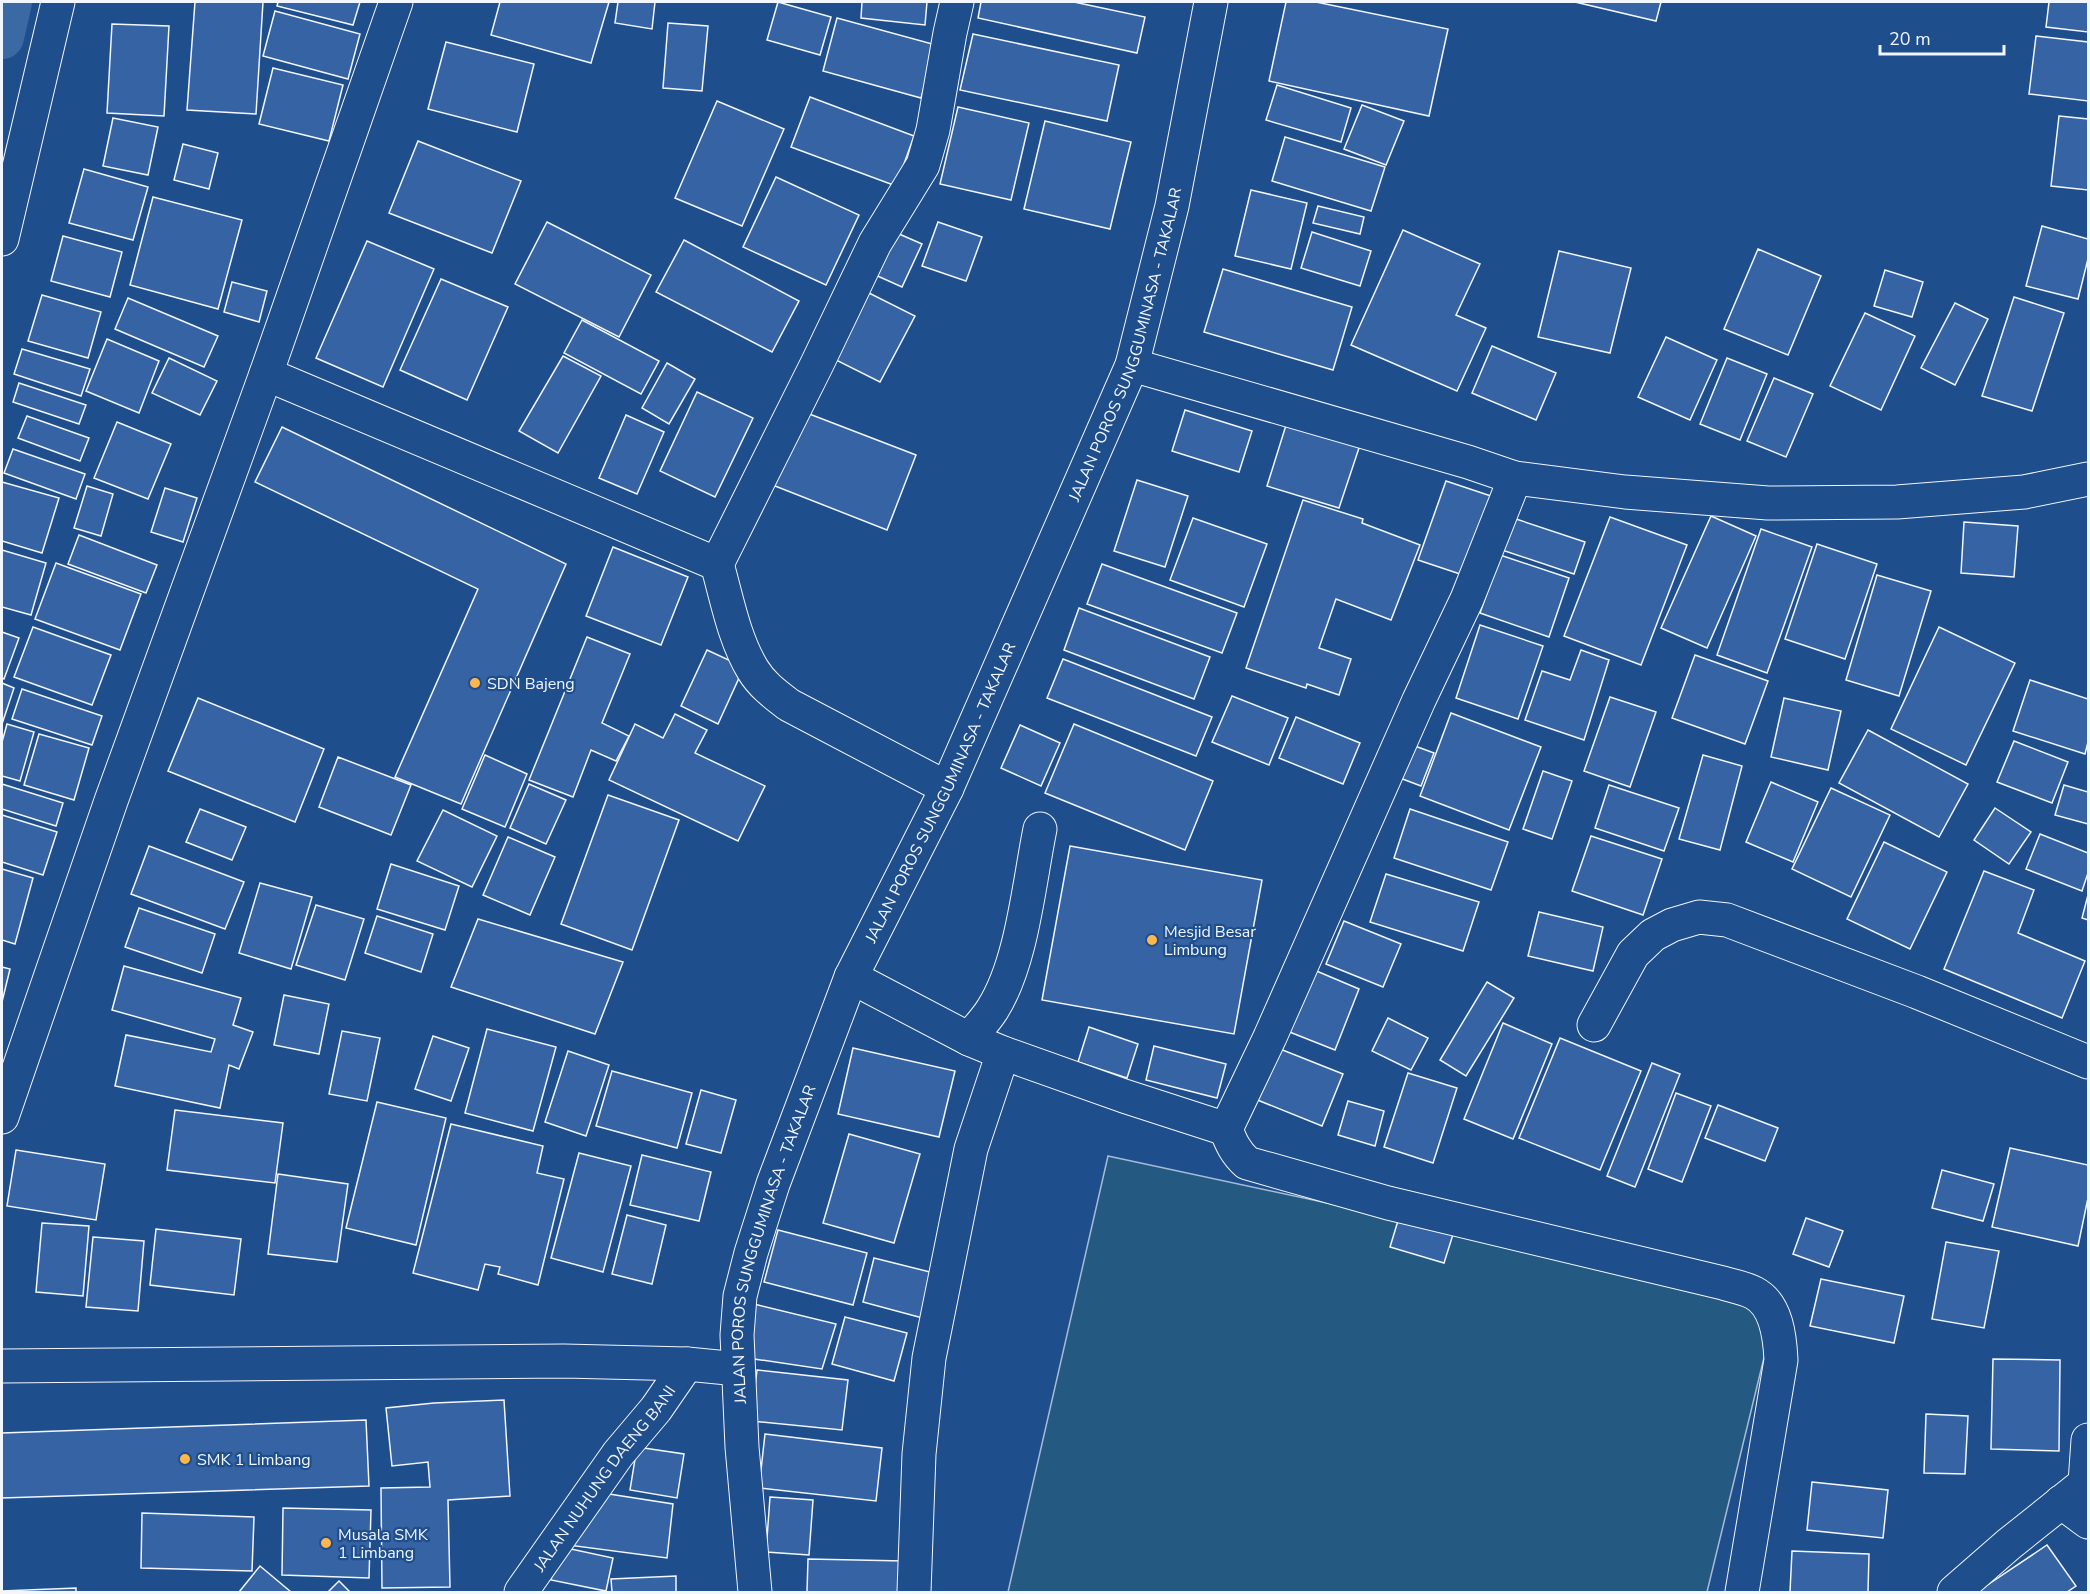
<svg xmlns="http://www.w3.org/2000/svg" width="2090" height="1594" font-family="'Nunito Sans',sans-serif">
  <rect width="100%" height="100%" fill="#1f4e8c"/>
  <path fill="#245a82" stroke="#a8bbd7" stroke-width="1.5" d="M1108,1156L1778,1300L1707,1592H1008Z"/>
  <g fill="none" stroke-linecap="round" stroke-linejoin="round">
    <path stroke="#3b69a3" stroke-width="44" d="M2,37L10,2"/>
  </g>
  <g fill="#3563a3" stroke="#f2f6ff" stroke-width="1.5">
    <path d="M195,2H263L256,114L187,110Z"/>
    <path d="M278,2H360L353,25L277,6Z"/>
    <path d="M500,2H609L591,63L491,35Z"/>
    <path d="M618,2H655L652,29L615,23Z"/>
    <path d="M778,2L831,17L820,55L767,40Z"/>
    <path d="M862,2H927L925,25L861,18Z"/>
    <path d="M981,2H1074L1145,17L1137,53L978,18Z"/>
    <path d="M1286,2H1316L1448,29L1429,116L1269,81Z"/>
    <path d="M1575,2H1661L1656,21Z"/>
    <path d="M2049,2H2088V32L2046,27Z"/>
    <path d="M275,11L360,34L348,79L263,56Z"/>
    <path d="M837,18L936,45L921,98L823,71Z"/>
    <path d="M668,23L708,26L702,91L663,88Z"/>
    <path d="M112,24L169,26L164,116L107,113Z"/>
    <path d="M973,34L1119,65L1107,121L960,90Z"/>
    <path d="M2036,36L2088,42V101L2029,94Z"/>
    <path d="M446,42L534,64L517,132L428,109Z"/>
    <path d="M273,68L343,85L329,141L259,124Z"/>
    <path d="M1277,85L1351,108L1341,142L1266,120Z"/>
    <path d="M810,97L914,136L896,186L791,147Z"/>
    <path d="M717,101L784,129L742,226L675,198Z"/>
    <path d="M1362,105L1404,121L1386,165L1344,149Z"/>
    <path d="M958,107L1029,123L1011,200L940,184Z"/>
    <path d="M2059,116L2088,119V190L2051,186Z"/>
    <path d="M113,118L158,127L148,175L103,166Z"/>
    <path d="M1045,121L1131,142L1110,229L1024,209Z"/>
    <path d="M1285,137L1385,167L1371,211L1272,181Z"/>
    <path d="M418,141L521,181L492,253L389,213Z"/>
    <path d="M183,144L218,153L209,189L174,180Z"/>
    <path d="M84,169L148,187L133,240L69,223Z"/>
    <path d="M776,177L859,215L826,285L743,247Z"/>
    <path d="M1251,190L1307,203L1291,269L1235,256Z"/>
    <path d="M153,197L242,220L218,309L130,285Z"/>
    <path d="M1318,206L1364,217L1360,234L1313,223Z"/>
    <path d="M547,222L651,275L619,337L515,284Z"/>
    <path d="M938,222L982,237L966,281L922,266Z"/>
    <path d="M2042,226L2088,239V259L2078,299L2026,286Z"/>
    <path d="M890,230L922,244L902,287L871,273Z"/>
    <path d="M1403,230L1480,264L1456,315L1486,328L1457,391L1351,345Z"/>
    <path d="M1312,232L1371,251L1360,286L1301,268Z"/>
    <path d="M63,236L122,252L110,297L51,281Z"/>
    <path d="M684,240L799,301L772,352L656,292Z"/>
    <path d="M367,241L434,269L383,387L316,358Z"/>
    <path d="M1758,249L1821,276L1788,355L1724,329Z"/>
    <path d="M1559,251L1631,268L1610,353L1538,337Z"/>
    <path d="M1223,269L1352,307L1333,370L1204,332Z"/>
    <path d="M1885,270L1923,282L1912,317L1874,306Z"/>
    <path d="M441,279L508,307L467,400L400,370Z"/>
    <path d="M232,282L267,291L259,322L224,312Z"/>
    <path d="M869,293L915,316L880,382L834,359Z"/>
    <path d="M42,295L101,312L88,358L28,341Z"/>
    <path d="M2014,297L2064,313L2032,411L1982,396Z"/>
    <path d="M128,298L218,336L204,367L115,329Z"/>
    <path d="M1955,303L1988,319L1955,385L1921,368Z"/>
    <path d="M1865,313L1915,336L1881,410L1830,386Z"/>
    <path d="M582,320L659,361L641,394L564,353Z"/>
    <path d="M1666,337L1717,360L1690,420L1638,397Z"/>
    <path d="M107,339L159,361L139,413L86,391Z"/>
    <path d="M1492,346L1556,373L1536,420L1472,393Z"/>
    <path d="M22,349L90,369L81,396L14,374Z"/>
    <path d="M563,356L601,376L558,453L519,431Z"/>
    <path d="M169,358L217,381L200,415L152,393Z"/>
    <path d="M1727,358L1767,374L1740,440L1700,424Z"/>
    <path d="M667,363L695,379L669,424L642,408Z"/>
    <path d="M1774,378L1813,394L1786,457L1747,441Z"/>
    <path d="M19,383L86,405L79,424L13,402Z"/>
    <path d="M697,392L753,418L715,497L660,471Z"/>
    <path d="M799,410L916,455L887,530L770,484Z"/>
    <path d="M1185,410L1252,431L1239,472L1172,451Z"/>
    <path d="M626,415L664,432L637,494L599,478Z"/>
    <path d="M27,416L89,438L80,461L18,438Z"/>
    <path d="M117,422L171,444L148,499L94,478Z"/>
    <path d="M1287,422L1360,445L1339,508L1267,486Z"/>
    <path d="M282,427L566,564L461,804L395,777L478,589L255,482Z"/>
    <path d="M13,449L85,474L76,499L4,473Z"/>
    <path d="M1137,480L1188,496L1165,567L1114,551Z"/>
    <path d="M1446,481L1497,498L1469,577L1418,560Z"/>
    <path d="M2,482L59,498L42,553L2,541Z"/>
    <path d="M87,486L113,494L101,536L74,528Z"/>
    <path d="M165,488L197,498L183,542L151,532Z"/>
    <path d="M1303,500L1363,519L1362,523L1420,545L1391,620L1336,599L1319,648L1351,659L1339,695L1307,684L1306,688L1246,668Z"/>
    <path d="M1711,516L1756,536L1707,648L1661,628Z"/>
    <path d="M1510,517L1585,542L1574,574L1499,549Z"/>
    <path d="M1610,517L1687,545L1641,665L1564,636Z"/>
    <path d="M1193,518L1267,544L1244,607L1170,580Z"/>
    <path d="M1964,522L2018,526L2014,577L1961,573Z"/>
    <path d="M1761,529L1812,547L1767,673L1717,655Z"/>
    <path d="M79,535L157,565L146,593L68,564Z"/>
    <path d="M1817,544L1877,564L1845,659L1785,639Z"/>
    <path d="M613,547L688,577L661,645L586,616Z"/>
    <path d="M2,550L46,563L31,615L2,607Z"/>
    <path d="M1500,555L1569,578L1549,637L1480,613Z"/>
    <path d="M56,563L141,594L120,650L35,619Z"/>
    <path d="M1102,564L1237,613L1222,653L1087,604Z"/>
    <path d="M1877,575L1931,591L1899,696L1846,680Z"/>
    <path d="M1079,608L1210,657L1194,699L1064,650Z"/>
    <path d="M1480,625L1543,646L1518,719L1456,698Z"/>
    <path d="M33,627L111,655L92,705L14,677Z"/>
    <path d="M1939,627L2015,663L1966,765L1891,729Z"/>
    <path d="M2,632L19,638L4,679L2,678Z"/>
    <path d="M587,637L630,654L602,723L629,736L616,761L591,750L573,797L529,780Z"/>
    <path d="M707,650L744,667L718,724L681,706Z"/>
    <path d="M1581,650L1609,660L1584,740L1525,720L1542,671L1570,680Z"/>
    <path d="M1695,655L1768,681L1745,744L1672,718Z"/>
    <path d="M1063,659L1212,717L1196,756L1047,698Z"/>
    <path d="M2030,680L2088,699V742L2085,754L2013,731Z"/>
    <path d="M2,683L14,688L2,724Z"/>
    <path d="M22,689L102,716L92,745L12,719Z"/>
    <path d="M1232,696L1288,718L1269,765L1212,742Z"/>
    <path d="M1610,697L1656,712L1630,787L1584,771Z"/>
    <path d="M198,698L324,749L295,822L168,771Z"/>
    <path d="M1784,698L1841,711L1828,770L1771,757Z"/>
    <path d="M1451,713L1541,747L1509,830L1420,796Z"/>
    <path d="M675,714L707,730L695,753L765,786L738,841L609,780L635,724L663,738Z"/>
    <path d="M1296,717L1360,743L1343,784L1279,758Z"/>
    <path d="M7,724L34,732L20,781L2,776V742Z"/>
    <path d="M1074,724L1213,781L1185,850L1045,793Z"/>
    <path d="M1020,725L1060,743L1041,786L1001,768Z"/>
    <path d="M1868,730L1968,784L1939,837L1839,783Z"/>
    <path d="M39,734L89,748L74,800L24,785Z"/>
    <path d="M2014,741L2068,762L2052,803L1997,782Z"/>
    <path d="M1404,742L1434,753L1421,786L1392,775Z"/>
    <path d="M485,755L527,774L505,827L462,809Z"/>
    <path d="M1703,755L1742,766L1720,850L1679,839Z"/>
    <path d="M338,757L411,785L391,835L319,807Z"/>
    <path d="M1543,771L1572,781L1552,839L1523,829Z"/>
    <path d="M1771,782L1818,802L1793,862L1746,842Z"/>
    <path d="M2,784L63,803L56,826L2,809Z"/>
    <path d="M529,784L566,800L546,844L510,828Z"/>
    <path d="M1609,785L1679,808L1664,851L1595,828Z"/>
    <path d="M2064,785L2088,792V824L2055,815Z"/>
    <path d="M1831,788L1890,815L1851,897L1792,869Z"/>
    <path d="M608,795L679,820L632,950L561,924Z"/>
    <path d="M1995,808L2031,832L2009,864L1974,840Z"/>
    <path d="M200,809L246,827L232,860L186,842Z"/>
    <path d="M1410,809L1508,842L1491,890L1394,858Z"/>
    <path d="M443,810L497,836L472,887L417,861Z"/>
    <path d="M2,815L57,832L43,875L2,862Z"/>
    <path d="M2040,834L2088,853V873L2082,891L2026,869Z"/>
    <path d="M1591,836L1662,859L1643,915L1572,891Z"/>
    <path d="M508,837L555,857L530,915L483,895Z"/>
    <path d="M1884,842L1947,872L1910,949L1847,919Z"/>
    <path d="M149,846L244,882L225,929L131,894Z"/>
    <path d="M1070,846L1262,880L1234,1034L1042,1000Z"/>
    <path d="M391,864L459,886L445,930L377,909Z"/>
    <path d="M2,869L33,878L15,944L2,940Z"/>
    <path d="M1984,871L2034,890L2018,933L2085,961L2062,1018L1944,969Z"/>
    <path d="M1386,874L1479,902L1463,951L1370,922Z"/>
    <path d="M260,883L312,897L291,969L239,953Z"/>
    <path d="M2088,895V920L2082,918Z"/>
    <path d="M316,905L364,919L345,980L296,965Z"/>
    <path d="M139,908L215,934L202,973L125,947Z"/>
    <path d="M1539,912L1603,927L1593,971L1528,956Z"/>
    <path d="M377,916L433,934L421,972L365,953Z"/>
    <path d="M478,919L623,962L595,1034L451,987Z"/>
    <path d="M1344,921L1401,944L1383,987L1326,964Z"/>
    <path d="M124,966L241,998L233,1025L253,1032L239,1069L229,1065L220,1108L115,1086L126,1035L211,1052L215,1039L112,1010Z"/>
    <path d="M2,967L10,969L2,1002Z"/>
    <path d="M1307,967L1359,989L1335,1050L1282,1029Z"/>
    <path d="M1487,982L1514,998L1466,1076L1440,1060Z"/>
    <path d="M284,995L329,1004L319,1054L274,1045Z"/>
    <path d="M1388,1018L1428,1038L1411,1070L1372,1051Z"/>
    <path d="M1503,1023L1552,1044L1513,1139L1464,1119Z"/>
    <path d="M1089,1027L1138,1044L1127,1078L1078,1062Z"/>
    <path d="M487,1029L556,1047L533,1131L465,1113Z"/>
    <path d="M342,1031L380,1038L367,1101L329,1094Z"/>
    <path d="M433,1036L469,1048L451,1101L415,1089Z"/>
    <path d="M1560,1038L1641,1071L1600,1170L1519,1138Z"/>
    <path d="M1154,1046L1226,1064L1217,1098L1146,1080Z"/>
    <path d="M1275,1047L1343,1074L1322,1126L1255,1099Z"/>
    <path d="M853,1048L955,1071L939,1137L838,1114Z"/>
    <path d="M568,1051L609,1065L586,1136L545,1122Z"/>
    <path d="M1652,1063L1680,1074L1635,1187L1607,1176Z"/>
    <path d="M612,1071L692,1093L677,1148L596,1126Z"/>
    <path d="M1408,1073L1457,1088L1433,1163L1384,1147Z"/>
    <path d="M701,1090L736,1100L721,1153L686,1144Z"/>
    <path d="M1676,1093L1711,1106L1682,1182L1648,1169Z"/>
    <path d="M1348,1101L1384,1111L1375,1146L1338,1135Z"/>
    <path d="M377,1102L446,1118L416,1245L346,1228Z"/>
    <path d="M1718,1105L1778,1128L1765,1161L1705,1138Z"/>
    <path d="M175,1110L283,1123L275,1183L167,1170Z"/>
    <path d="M451,1124L543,1146L537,1173L564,1179L538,1285L498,1274L500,1267L485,1264L478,1290L413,1273Z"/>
    <path d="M849,1134L920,1154L894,1243L823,1223Z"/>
    <path d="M2010,1148L2088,1165V1198L2078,1246L1992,1227Z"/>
    <path d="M16,1150L105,1164L96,1220L7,1206Z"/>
    <path d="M579,1153L631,1166L603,1272L551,1258Z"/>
    <path d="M642,1155L711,1172L699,1221L630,1205Z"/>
    <path d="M1942,1170L1994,1184L1983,1221L1932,1208Z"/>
    <path d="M278,1174L348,1184L337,1262L268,1254Z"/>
    <path d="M1401,1211L1455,1228L1444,1263L1390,1247Z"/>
    <path d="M627,1215L666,1225L652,1284L612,1274Z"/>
    <path d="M1806,1218L1843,1231L1829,1267L1793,1254Z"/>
    <path d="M42,1223L89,1226L83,1296L36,1292Z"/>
    <path d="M156,1229L241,1239L234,1295L150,1285Z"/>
    <path d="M778,1230L867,1253L853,1305L764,1282Z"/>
    <path d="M93,1237L144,1241L138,1311L86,1307Z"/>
    <path d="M1946,1242L1999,1251L1984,1328L1932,1319Z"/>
    <path d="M874,1258L942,1275L930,1320L863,1302Z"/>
    <path d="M1821,1279L1904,1296L1894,1343L1810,1326Z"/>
    <path d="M750,1303L836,1324L822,1369L741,1357Z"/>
    <path d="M845,1317L907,1333L894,1381L832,1364Z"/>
    <path d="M1993,1359L2060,1360L2059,1451L1991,1449Z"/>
    <path d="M757,1370L848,1380L842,1430L751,1421Z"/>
    <path d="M504,1400L510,1496L448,1500L450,1587L382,1588L381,1488L430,1487L428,1462L392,1466L386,1408L434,1403Z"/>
    <path d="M1926,1414L1968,1416L1965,1474L1924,1473Z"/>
    <path d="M366,1420L369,1486L2,1498V1433Z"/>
    <path d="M765,1434L882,1448L876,1501L759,1488Z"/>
    <path d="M637,1447L684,1454L677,1498L630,1490Z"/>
    <path d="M1812,1482L1888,1490L1883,1538L1807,1530Z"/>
    <path d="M609,1494L673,1504L667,1558L568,1545Z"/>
    <path d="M770,1497L813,1500L809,1555L766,1552Z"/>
    <path d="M283,1508L371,1510L369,1578L282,1575Z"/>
    <path d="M142,1513L254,1517L252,1571L141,1568Z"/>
    <path d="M2047,1545L2076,1586L2067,1592H1982L1980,1590Z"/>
    <path d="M557,1546L613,1558L606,1591L551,1580Z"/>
    <path d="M1792,1551L1869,1554L1868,1592H1790Z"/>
    <path d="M808,1559L904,1561L903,1592H807Z"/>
    <path d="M260,1566L291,1592H239Z"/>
    <path d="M676,1576V1592H612L611,1579Z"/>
    <path d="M339,1581L350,1592H328Z"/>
    <path d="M76,1588V1592H2V1591Z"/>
  </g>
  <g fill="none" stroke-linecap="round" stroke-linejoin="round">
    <g stroke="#f2f6ff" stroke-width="35">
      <g id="minor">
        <path d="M2,239L58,2"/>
        <path d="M1132,365L1468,462L1515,478L1625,492L1768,503L1897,502L2024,492L2088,479"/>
        <path d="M266,374L717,564C727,599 734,639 753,670C762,685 776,695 789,705L947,788"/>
        <path d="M1515,478L1467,599L1419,700L1270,1037L1226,1129C1231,1143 1236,1153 1247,1163L1388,1203L1723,1283C1733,1286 1745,1288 1754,1293C1777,1305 1780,1338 1781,1360L1742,1592"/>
        <path d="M717,564L817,364L875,243L923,165L933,130L950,33L957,2"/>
        <path d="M851,977L969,1039L1003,1053L1124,1096L1226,1129"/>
        <path d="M1594,1025L1633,954L1653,935L1672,925L1699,917L1727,920L1917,992L2088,1062"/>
        <path d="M969,1039C976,1030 985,1021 992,1010C1022,964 1029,883 1040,829"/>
        <path d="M2,1117L111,801L266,374L396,2"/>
        <path d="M2,1366L564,1361L687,1364L738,1369"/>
        <path d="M2085,1483L2088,1440"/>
        <path d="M2061,1502L2088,1522"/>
        <path id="s1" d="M521,1592L618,1454L656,1409L687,1364"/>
        <path d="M914,1592L919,1454L929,1358L971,1149L1003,1053"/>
        <path d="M1954,1592L2009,1544L2088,1481"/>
      </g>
    </g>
    <g stroke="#f2f6ff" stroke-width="35">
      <g id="highway">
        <path id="s2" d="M755,1592L742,1447L737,1335L740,1296L751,1253L773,1184L851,977L947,788L1132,365L1172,206L1211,2"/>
      </g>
    </g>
    <use href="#minor" stroke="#1f4e8c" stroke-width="33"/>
    <use href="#highway" stroke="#1f4e8c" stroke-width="33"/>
  </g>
  <g fill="#ffb74d" stroke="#1f4e8c" stroke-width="2">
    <circle cx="475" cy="683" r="6"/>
    <circle cx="1152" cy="940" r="6"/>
    <circle cx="185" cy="1459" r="6"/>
    <circle cx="326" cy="1543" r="6"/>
  </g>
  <g text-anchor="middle" stroke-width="4.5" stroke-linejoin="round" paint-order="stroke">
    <g font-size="16" fill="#f2f6ff" stroke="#1f4e8c">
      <text dy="6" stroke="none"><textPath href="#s2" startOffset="1326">JALAN POROS SUNGGUMINASA - TAKALAR</textPath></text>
      <text dy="6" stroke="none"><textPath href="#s2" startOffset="840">JALAN POROS SUNGGUMINASA - TAKALAR</textPath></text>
      <text dy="6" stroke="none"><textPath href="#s2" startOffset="354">JALAN POROS SUNGGUMINASA - TAKALAR</textPath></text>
      <text dy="6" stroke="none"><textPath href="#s1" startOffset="141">JALAN NUHUNG DAENG BANI</textPath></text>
    </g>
    <g font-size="16" fill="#f2f6ff" stroke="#1f4e8c" text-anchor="start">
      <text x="487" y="689">SDN Bajeng</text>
      <text x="1164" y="937">Mesjid Besar<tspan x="1164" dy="18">Limbung</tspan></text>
      <text x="197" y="1465">SMK 1 Limbang</text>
      <text x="338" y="1540">Musala SMK<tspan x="338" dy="18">1 Limbang</tspan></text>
    </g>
  </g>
  <rect width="2090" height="1594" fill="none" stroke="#f2f6ff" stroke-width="6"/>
  <path d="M1880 45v9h124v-9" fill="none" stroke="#f2f6ff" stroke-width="3"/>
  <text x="1889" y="45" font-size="18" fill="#f2f6ff" stroke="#1f4e8c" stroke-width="4.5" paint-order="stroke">20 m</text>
</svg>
